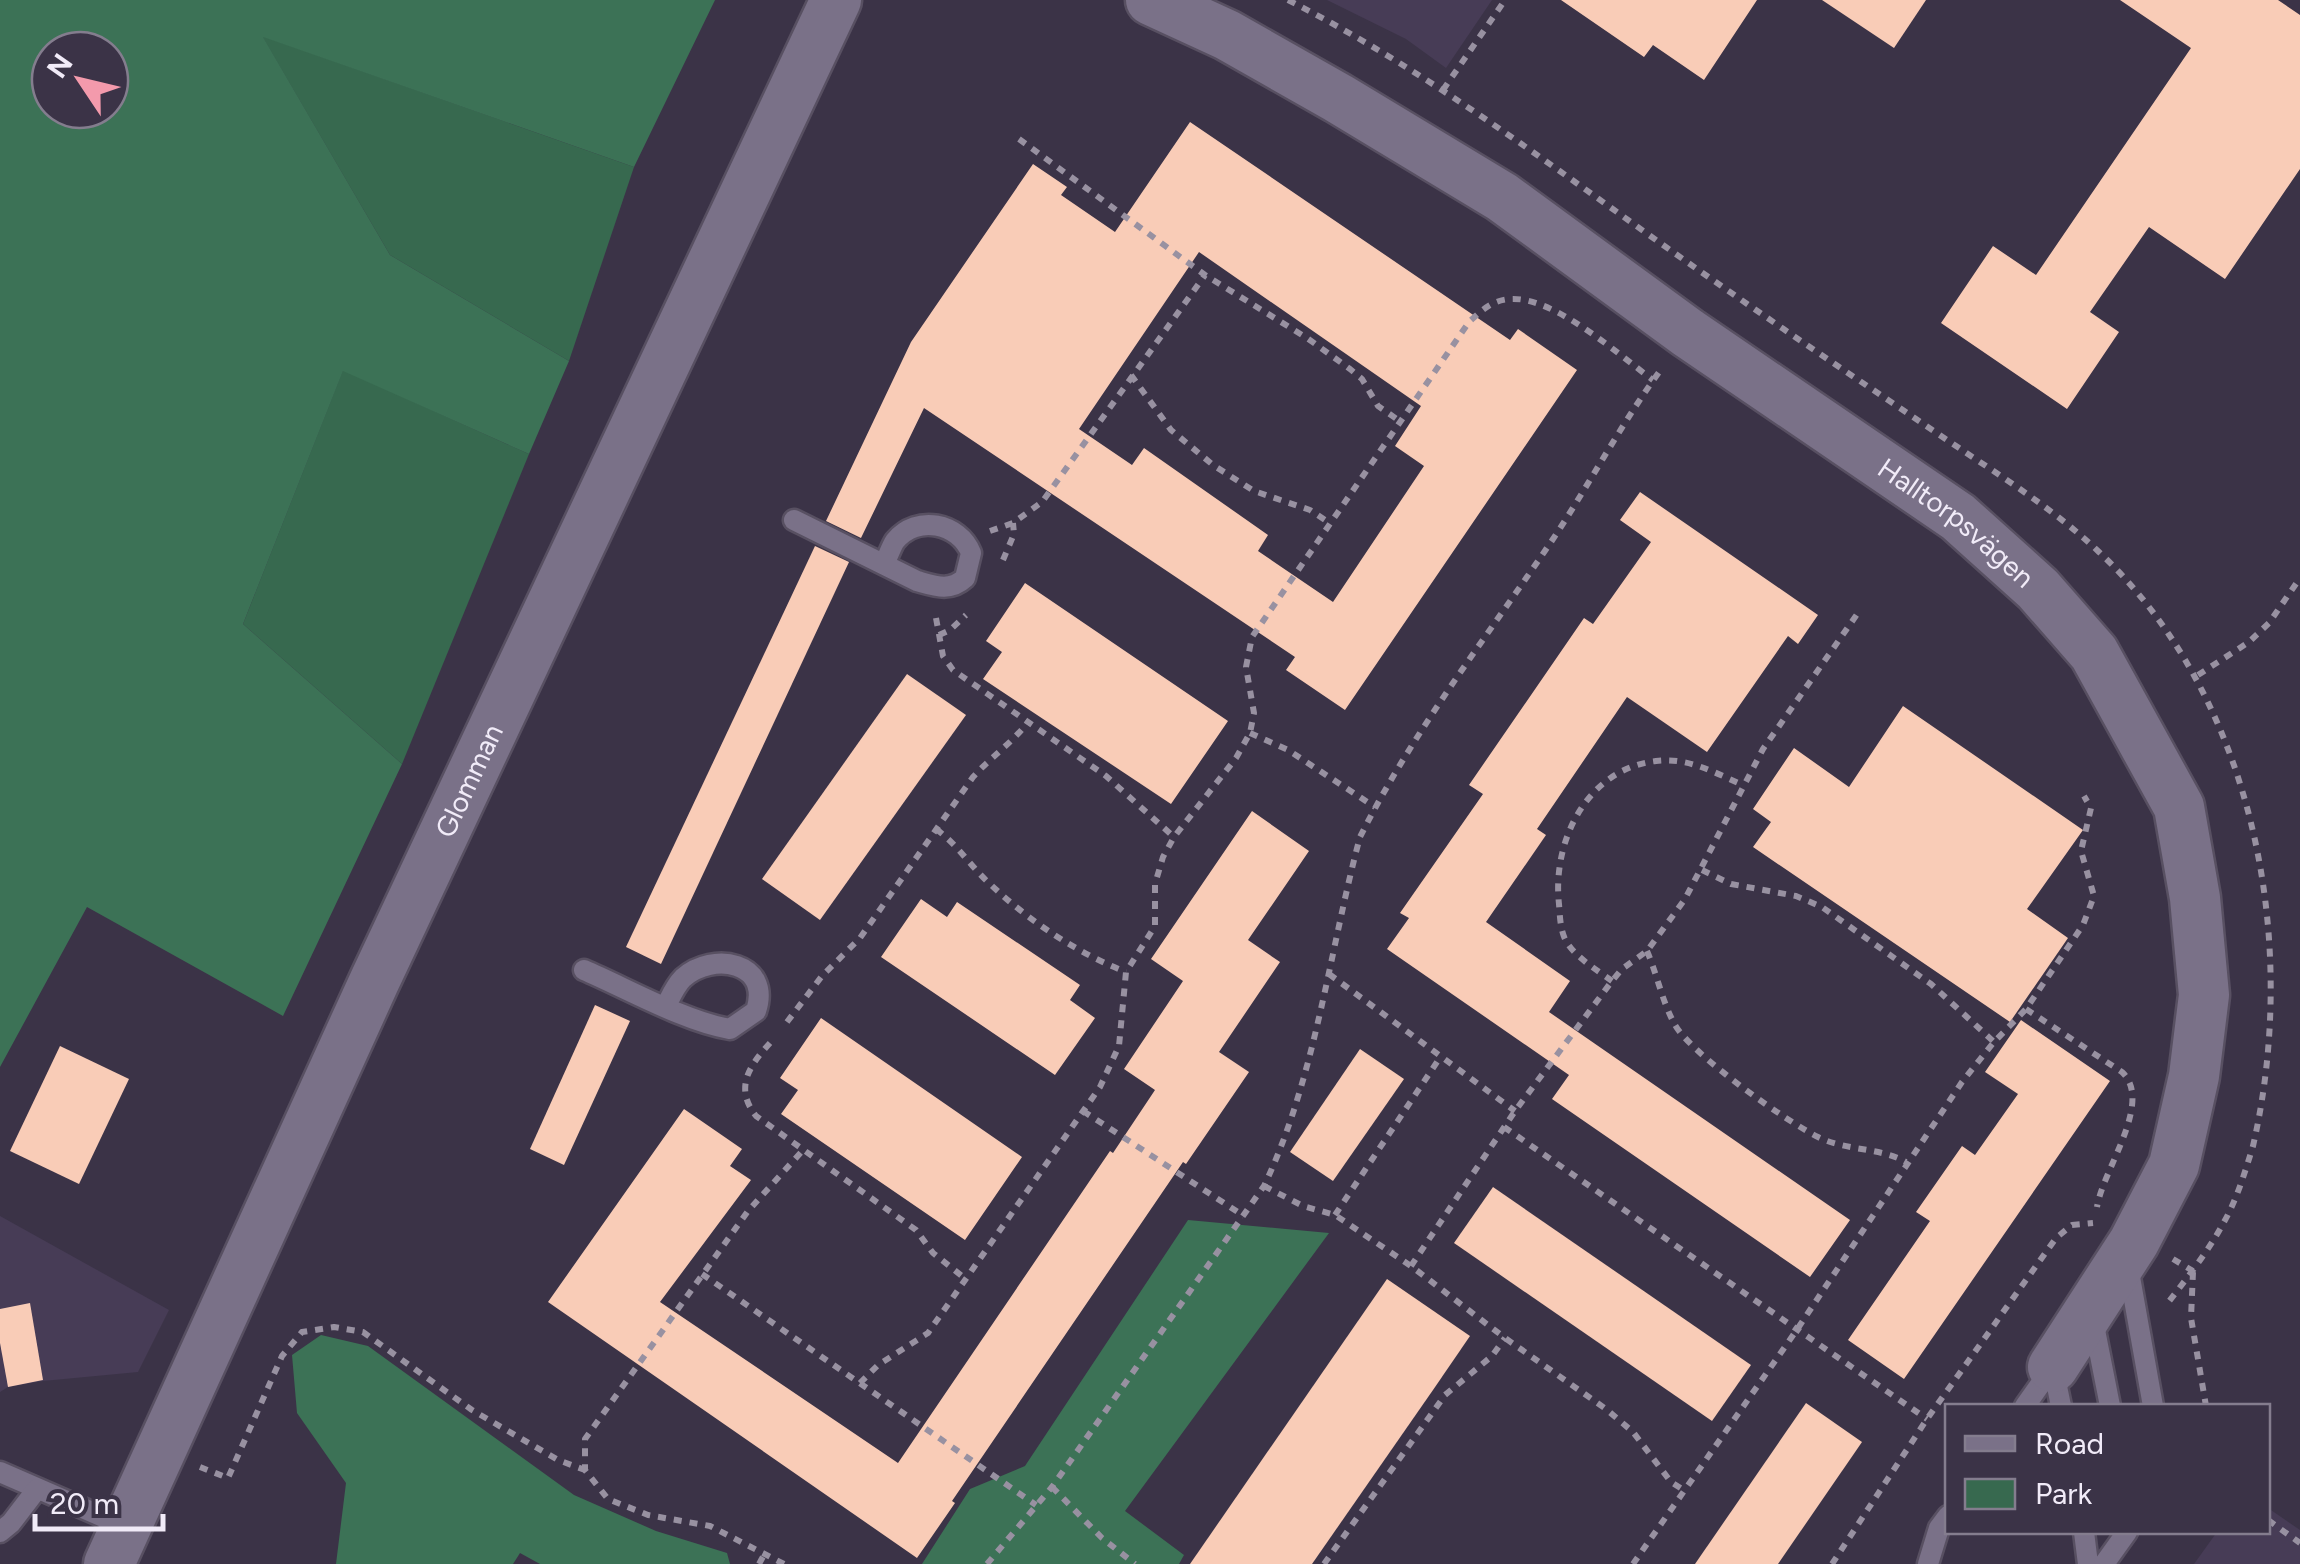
<svg xmlns="http://www.w3.org/2000/svg" width="2300" height="1564" font-family="Figtree,sans-serif">
  <rect width="100%" height="100%" fill="#3b3347"/>
  <g fill="#473c56">
    <path d="M1327,0H1492L1446,68L1406,39Z"/>
    <path d="M0,1216L169,1310L138,1372L43,1381L8,1387L0,1392Z"/>
    <path d="M2268,1508L2300,1530V1564H2194L2217,1532H2268Z"/>
  </g>
  <g fill="#37694f">
    <path d="M262,36L634,167L569,361L390,255Z"/>
    <path d="M343,370L529,454L402,764L243,624Z"/>
  </g>
  <g fill="#3c7256" fill-rule="evenodd">
    <path d="M0,0H715L634,167L263,37L390,255L569,361L529,454L343,371L243,624L402,764L283,1016L87,907L0,1067ZM50,50H110V110H50Z"/>
    <path d="M1188,1220L1329,1233L1125,1511L1184,1555L1179,1564H922L970,1489L1025,1466Z"/>
    <path d="M321,1335L368,1346L574,1495L656,1531L727,1553L730,1564H540L520,1553L513,1564H336L346,1483L297,1413L292,1355Z"/>
  </g>
  <g fill="#f9ccb7" fill-rule="evenodd">
    <path d="M1561,0H1757L1704,80L1653,45L1644,57Z"/>
    <path d="M1822,0H1926L1894,48Z"/>
    <path d="M2120,0H2278L2300,15V169L2225,279L2149,227L2090,312L2119,332L2067,409L1941,323L1993,246L2036,275L2191,48Z"/>
    <path d="M1190,122L1510,340L1518,329L1577,370L1345,710L1286,670L1295,657L924,408L861,538L826,521L911,342L1033,164L1067,187L1061,195L1115,232ZM1199,252L1421,406L1395,446L1424,466L1333,602L1258,551L1268,535L1144,448L1132,465L1079,429Z"/>
    <path d="M1640,492L1818,615L1798,644L1788,636L1707,752L1627,697L1537,829L1546,835L1486,922L1570,981L1549,1012L1850,1220L1810,1277L1552,1099L1569,1075L1387,949L1409,918L1400,913L1483,794L1469,785L1584,618L1593,624L1651,542L1620,520Z"/>
    <path d="M815,546L849,562L661,964L626,947Z"/>
    <path d="M1025,583L1228,721L1171,804L983,679L1002,652L986,641Z"/>
    <path d="M907,674L966,715L820,920L762,879Z"/>
    <path d="M1903,706L2083,830L2027,909L2068,938L2010,1022L1753,847L1771,822L1753,809L1794,748L1849,787Z"/>
    <path d="M1252,811L1309,851L1248,940L1280,962L1219,1052L1249,1072L1186,1164L1183,1162L952,1501L955,1503L917,1558L548,1302L684,1109L742,1149L730,1166L751,1180L660,1302L898,1463L1110,1151L1113,1153L1155,1090L1124,1069L1183,981L1151,959Z"/>
    <path d="M921,899L947,917L957,902L1080,985L1070,1000L1095,1018L1055,1075L881,957Z"/>
    <path d="M595,1005L630,1021L564,1165L530,1149Z"/>
    <path d="M821,1018L1022,1157L965,1240L781,1114L798,1090L780,1078Z"/>
    <path d="M2021,1020L2110,1081L1904,1379L1848,1340L1930,1221L1916,1212L1962,1146L1975,1155L2018,1094L1985,1072Z"/>
    <path d="M60,1046L129,1079L79,1184L10,1151Z"/>
    <path d="M1360,1049L1404,1079L1333,1181L1290,1152Z"/>
    <path d="M1493,1187L1751,1365L1712,1421L1454,1243Z"/>
    <path d="M1387,1279L1470,1336L1433,1390L1312,1564H1190Z"/>
    <path d="M30,1303L43,1380L8,1387L0,1343V1309Z"/>
    <path d="M1806,1403L1862,1442L1778,1564H1695Z"/>
  </g>
  <g fill="none" stroke-linecap="round" stroke-linejoin="round">
    <g stroke="#585062" stroke-width="25">
      <g id="service">
        <path d="M794,520L917,581C935,586 950,592 965,578L971,553C959,523 917,514 895,541C891,547 888,557 884,564"/>
        <path d="M584,970C626,988 686,1022 730,1029L756,1011C772,962 713,951 683,978C675,986 671,996 666,1006"/>
        <path d="M2128,1266L2153,1406"/>
        <path d="M2093,1320L2110,1406"/>
        <path d="M2053,1367L2061,1406"/>
        <path d="M2025,1406L2052,1368"/>
        <path d="M0,1472L124,1526"/>
        <path d="M0,1532L11,1523L37,1489"/>
        <path d="M2084,1532L2088,1564"/>
        <path d="M1928,1564L1939,1528L1948,1516"/>
        <path d="M2104,1564L2127,1532"/>
      </g>
    </g>
    <g stroke="#585062" stroke-width="55">
      <g id="tertiary">
        <path id="s1" d="M1151,0L1227,35L1338,98L1502,197L1688,333L1958,517L2038,589L2094,653L2179,807L2195,898L2204,995L2194,1076L2174,1165L2134,1242L2053,1367"/>
        <path id="s2" d="M109,1564L374,982L836,0"/>
      </g>
    </g>
    <g stroke="#9891a1" stroke-width="6" stroke-dasharray="8 8" stroke-linecap="butt">
      <path d="M1288,0C1442,78 1578,187 1720,285C1797,339 1875,391 1953,444C2002,477 2055,510 2099,552C2255,699 2300,942 2253,1146C2245,1172 2237,1199 2224,1222C2208,1252 2187,1278 2167,1304"/>
      <path d="M1443,90L1505,0"/>
      <path d="M1019,139L1205,275L1307,338L1350,369L1362,379L1378,406L1401,422"/>
      <path d="M1131,375L1171,430L1213,465L1254,491L1310,510L1331,524"/>
      <path d="M990,531L1013,523L1042,502L1205,275"/>
      <path d="M1003,560L1014,534L1013,523"/>
      <path d="M936,618L943,656L953,670L1106,776L1174,837"/>
      <path d="M939,635L950,630L966,615"/>
      <path d="M2198,675L2249,642L2269,623L2300,578"/>
      <path d="M1250,733L1288,750L1375,807"/>
      <path d="M936,829C958,845 970,866 990,884C1029,921 1077,953 1126,972"/>
      <path d="M1702,870L1731,884L1796,896L1822,907L1931,984L1994,1042"/>
      <path d="M1647,951C1657,974 1662,1001 1674,1023C1688,1052 1787,1122 1818,1137C1846,1151 1879,1147 1906,1162"/>
      <path d="M1329,974L1515,1111"/>
      <path d="M1612,981C1597,970 1575,957 1566,941C1560,930 1560,916 1559,904C1552,841 1587,769 1656,761C1688,757 1715,773 1743,785"/>
      <path d="M2026,1009L2122,1072C2154,1102 2103,1169 2097,1207"/>
      <path d="M787,1022L822,976L860,938L973,777C991,757 1012,743 1029,721"/>
      <path d="M770,1043C749,1066 734,1088 756,1116L916,1230L933,1253L967,1280"/>
      <path d="M1083,1111L1244,1216"/>
      <path d="M1504,1127L1927,1419"/>
      <path d="M1264,1186L1303,1206L1335,1215L1411,1266L1505,1338L1606,1409L1633,1432L1671,1482L1685,1491"/>
      <path d="M1335,1215L1441,1056"/>
      <path d="M2173,1259L2193,1271"/>
      <path d="M1411,1266L1515,1111L1612,981L1622,969L1647,951L1685,899L1763,749L1860,610"/>
      <path d="M2193,1272L2191,1318L2206,1406"/>
      <path d="M702,1274L1036,1505"/>
      <path d="M860,1383L878,1365L928,1333L1100,1087L1119,1046L1126,972L1155,926V884L1163,857L1174,837L1236,758L1250,733L1254,713L1246,667L1252,637L1469,322C1481,311 1492,300 1510,299C1554,296 1619,355 1653,380"/>
      <path d="M200,1467L228,1478L282,1356L302,1332L334,1327L363,1332L472,1410L558,1460L585,1470"/>
      <path d="M1052,1487L1102,1538L1135,1564"/>
      <path d="M2268,1520L2300,1543"/>
      <path d="M759,1564L765,1553"/>
      <path d="M784,1564L710,1526L648,1515L608,1499L585,1470V1439L748,1211L804,1149"/>
      <path d="M987,1564L1052,1487L1264,1186C1316,1077 1329,952 1360,837C1412,733 1486,638 1551,542C1589,485 1621,424 1662,368"/>
      <path d="M1324,1564L1445,1395L1492,1356L1505,1338"/>
      <path d="M1633,1564L1796,1331L1962,1082L1994,1042L2026,1009L2083,925L2094,896L2081,851L2091,808L2084,796"/>
      <path d="M1832,1564L1927,1419L2056,1238L2072,1225L2093,1223"/>
    </g>
    <use href="#service" stroke="#7a7188" stroke-width="20"/>
    <use href="#tertiary" stroke="#7a7188" stroke-width="50"/>
  </g>
  <g text-anchor="middle" stroke-width="10" stroke-linejoin="round" paint-order="stroke">
    <g font-size="28" fill="#f1ebf8" stroke="#3b3347">
      <text dy="10" stroke="none"><textPath href="#s1" startOffset="962">Halltorpsvägen</textPath></text>
      <text dy="10" stroke="none"><textPath href="#s2" startOffset="862">Glomman</textPath></text>
    </g>
  </g>
  <rect x="1945" y="1404" width="325" height="130" fill="#3b3347" stroke="#847d8e" stroke-width="2.5"/>
  <rect x="1965" y="1436" width="50" height="15" fill="#7a7188" stroke="#847d8e" stroke-width="2.5"/>
  <text x="2035" y="1454" font-size="30" fill="#f1ebf8">Road</text>
  <rect x="1965" y="1479" width="50" height="30" fill="#37694f" stroke="#847d8e" stroke-width="2.5"/>
  <text x="2035" y="1504" font-size="30" fill="#f1ebf8">Park</text>
  <g transform="translate(80 80) rotate(305)"><circle r="48" fill="#3b3347" stroke="#847d8e" stroke-width="2.5"/>
  <path d="M0-8L18 38L0 25L-18 38Z" fill="#f39aac"/>
  <text y="-15" font-size="28" font-weight="bold" text-anchor="middle" fill="#f1ebf8">N</text>
  </g>
  <path d="M35 1514v15h128v-15" fill="none" stroke="#f1ebf8" stroke-width="5"/>
  <text x="50" y="1514" font-size="30" fill="#f1ebf8" stroke="#3b3347" stroke-width="8" paint-order="stroke">20 m</text>
</svg>
